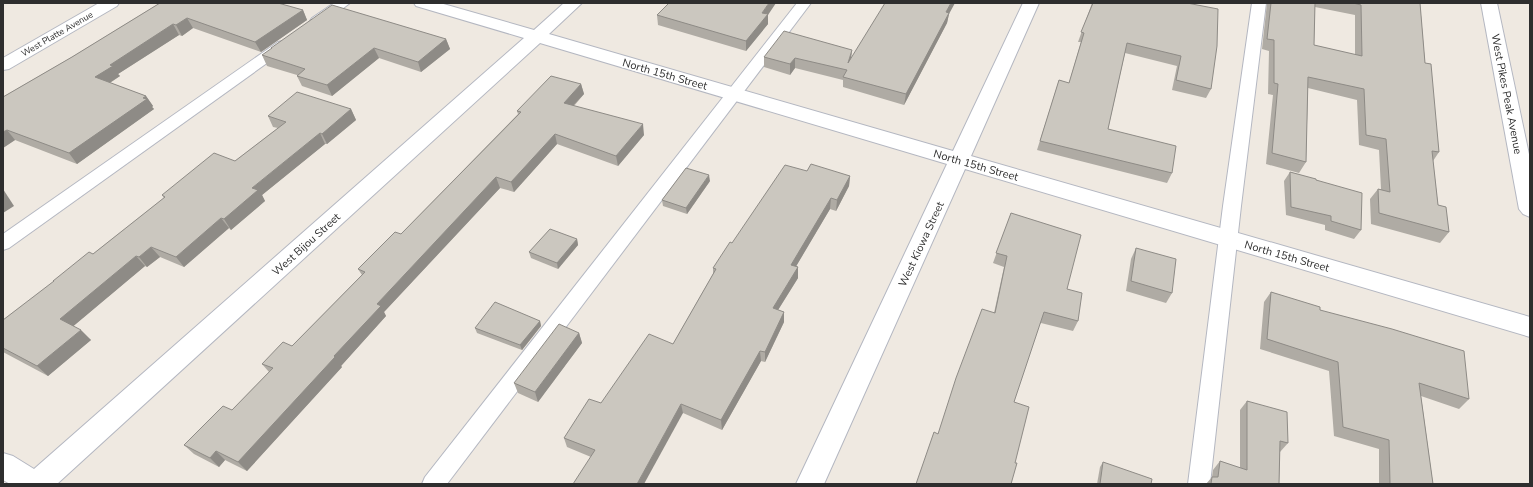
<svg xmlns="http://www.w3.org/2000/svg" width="1533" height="487" font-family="'Nunito Sans',sans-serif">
  <rect width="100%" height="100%" fill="#efe9e1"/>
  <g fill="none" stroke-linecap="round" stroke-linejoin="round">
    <g stroke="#b4b7c1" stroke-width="2">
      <g id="service">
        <path d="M334,3H350L322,24L317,25L312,24L310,21L312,18Z"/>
        <path d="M797,3H811L447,484H422L425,477Z"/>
        <path d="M1252,3H1266L1241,206L1210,484H1188L1223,206Z"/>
        <path d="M283,41L288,42L290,45L288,48L9,248L3,250V234L278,42Z"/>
      </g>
    </g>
    <g stroke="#b4b7c1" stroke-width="2">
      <g id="minor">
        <path d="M99,3H119L117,6L9,69L3,70V58Z"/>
        <path d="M414,3H440L534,30L564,3H582L549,34L953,151L1023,3H1039L971,156L1530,317V337L965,169L824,484H796L947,164L540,43L57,484H10L3,480V453L13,456L34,469L524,38L416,6Z"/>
        <path d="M1481,3H1497L1530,159V217L1523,214L1519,209Z"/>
      </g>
    </g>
    <use href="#service" fill="#fff" fill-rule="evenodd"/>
    <use href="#minor" fill="#fff" fill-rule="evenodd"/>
  </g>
  <g fill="#afaba4" fill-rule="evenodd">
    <path d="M160,3L303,10L307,20L261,52L193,28L182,36L179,35L118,74L120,76L110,83L146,96L153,106L152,107L154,109L77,164L15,140L3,148V97L72,57Z"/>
    <path d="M1092,3H1187L1211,89L1206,98L1172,90L1177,66L1125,53L1108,129L1172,173L1167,183L1037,150L1059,80L1069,83L1081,42H1078Z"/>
    <path d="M1267,3H1420L1425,63L1439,152L1433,161L1438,205L1449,232L1440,243L1371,224L1370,199L1378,189H1381L1379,150L1359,145L1357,100L1308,88L1306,162L1299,173L1266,164L1273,95L1268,94L1269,51L1262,49ZM1315,7L1355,15V55L1314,45Z"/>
    <path d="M949,14L947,23L904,105L843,87V80L795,68L790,75L764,67V57L851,59Z"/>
    <path d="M657,15H768V24L746,51L658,25Z"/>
    <path d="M446,39L450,49L421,72L379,58L332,96L302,86L297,76V75L267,66L262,55L272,49L271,48Z"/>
    <path d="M581,84L584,94L574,106L644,135L618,166L557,144L514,192L500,188L384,312L386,316L341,366L342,367L247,471L225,460L219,467L194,454L184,445L232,410L269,372L262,364L292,346L362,275L358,269L401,234L518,114L517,111Z"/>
    <path d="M351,109L356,120L327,144H325L262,195L265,201L231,230L229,228L184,267L160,257L147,267L145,266L73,326L91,340L48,376L3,352V320L54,282L53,281L93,254L164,198L162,195L235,161L278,128L273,127L268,116Z"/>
    <path d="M807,171L850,176L849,186L836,211L830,209L796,266L798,267V278L778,310L784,312V322L765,362L761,361L722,430L683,413L591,457L567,447L564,438L601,403L673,344L713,274V268L732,243Z"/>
    <path d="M1290,172L1316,180L1361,230L1354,239L1325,230V225L1286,215L1284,181Z"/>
    <path d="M710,181L687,214L663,206L662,200Z"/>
    <path d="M1011,213L1067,289L1078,321L1073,331L1041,323L938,434L994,313L1004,267L993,263Z"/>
    <path d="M577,239L578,245L558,269L531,258L529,252Z"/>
    <path d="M1136,248L1172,293L1166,303L1126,291L1131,259Z"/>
    <path d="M1271,292L1320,310L1469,399L1459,409L1421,396L1433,484H1379V449L1334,436L1329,371L1260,349L1264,302Z"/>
    <path d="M540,321L541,326L522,350L477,333L475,328Z"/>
    <path d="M579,333L582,343L538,402L518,393L514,383Z"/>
    <path d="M1247,401L1288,443L1280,452L1279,484H1206L1212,477L1213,470L1220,461L1240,468V410Z"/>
    <path d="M1103,462L1151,484H1097L1100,467Z"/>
  </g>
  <g fill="#8e8b86">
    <path d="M769,3H776L768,15V24L746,51V41L762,13Z"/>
    <path d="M951,3H955L949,14L947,23L904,105L906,94L946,12Z"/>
    <path d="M303,10L307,20L261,52L255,42Z"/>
    <path d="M187,18L193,28L182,36L176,25Z"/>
    <path d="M173,24L179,35L118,74L120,76L103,87L95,77L110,65Z"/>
    <path d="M446,39L450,49L421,72L418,62Z"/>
    <path d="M374,48L379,58L332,96L327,85Z"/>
    <path d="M852,50L851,60L848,63Z"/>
    <path d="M795,58V68L790,75V64Z"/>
    <path d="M581,84L584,94L566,113L564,103Z"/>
    <path d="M146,96L153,106L152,107L154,109L77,164L69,153Z"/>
    <path d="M351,109L356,120L327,144L322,134Z"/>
    <path d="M643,124L644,135L618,166L616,156Z"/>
    <path d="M7,130L15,140L3,148V132Z"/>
    <path d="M320,133L325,144L262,195L265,201L231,230L224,219L252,188Z"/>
    <path d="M555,134L557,144L514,192L511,182Z"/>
    <path d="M709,175L710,181L687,214L686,208Z"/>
    <path d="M850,176L849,186L836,211L837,200Z"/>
    <path d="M496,177L500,188L384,312L386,316L341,366L342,367L247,471L238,462L334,356L377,304Z"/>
    <path d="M3,189L14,206L3,213Z"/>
    <path d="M831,198L830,209L791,275V265Z"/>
    <path d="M221,218L229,228L184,267L176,257Z"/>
    <path d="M577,239L578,245L558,269L557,263Z"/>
    <path d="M151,247L160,257L147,267L139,257Z"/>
    <path d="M136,256L145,266L70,329L60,319Z"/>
    <path d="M798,267V278L773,318V308Z"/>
    <path d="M784,312V322L765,362V352Z"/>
    <path d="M540,321L541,326L522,350L520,345Z"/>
    <path d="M81,330L91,340L48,376L37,366Z"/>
    <path d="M579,333L582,343L538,402L535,392Z"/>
    <path d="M760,351L761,361L722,430L721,420Z"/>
    <path d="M681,404L683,413L644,484H637Z"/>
    <path d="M216,451L225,460L219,467L210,458Z"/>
  </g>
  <g fill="#cbc7bf" stroke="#8e8b86">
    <path d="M160,3H278L303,10L255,42L187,18L176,25L173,24L110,65L113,66L95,77L146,96L143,98L147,99L69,153L7,130L3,132V97L72,57Z"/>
    <path d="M669,3H769L762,13L768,14L746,41L657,15Z"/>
    <path d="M885,3H951L946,12L949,13L906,94L843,77L847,70L795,58L790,64L764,57L784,31L852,50L848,63Z"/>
    <path d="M1093,3H1187L1218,9L1217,46L1211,89L1176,80L1181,56L1127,43L1108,129L1176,146L1172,173L1040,141L1059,80L1069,83L1084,33L1081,32Z"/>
    <path d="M1271,3H1315L1314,45L1362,56L1361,5L1353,3H1420L1425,63L1431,64L1439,152L1432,151L1438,205L1446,207L1449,232L1379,213L1378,189L1390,192L1386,139L1366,135L1364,89L1308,77L1306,162L1272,153L1278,84L1274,83V40L1267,39Z"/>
    <path d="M332,5L446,39L418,62L374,48L327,85L297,76L305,69L262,55L272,48H271Z"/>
    <path d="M551,76L581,84L564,103L643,124L616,156L555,134L511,182L496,177L377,304L381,306L334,356L335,357L238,462L216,451L210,458L184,445L223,406L232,410L273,368L262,364L283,342L292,346L365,272L358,269L395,232L401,234L521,112L517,111Z"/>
    <path d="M297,92L351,109L322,134L320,133L252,188L258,190L224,219L221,218L176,257L151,247L139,257L136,256L60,319L81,330L37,366L3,348V320L54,281H53L89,252L93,254L165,197L162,195L214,153L235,161L286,122L268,116Z"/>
    <path d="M811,164L850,176L837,200L831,198L791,265L798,267L773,308L784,312L765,352L760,351L721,420L681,404L637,484H573L595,450L564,438L589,399L601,403L649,334L673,344L716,269L713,268L730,242L732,243L785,165L807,171Z"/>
    <path d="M686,168L709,175L686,208L662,200Z"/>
    <path d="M1290,172L1316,179V180L1362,193L1361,230L1331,221V216L1291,207Z"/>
    <path d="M1011,213L1081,235L1067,289L1082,293L1078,321L1044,312L1014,402L1029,407L1015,463H1017L1011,484H916L934,432L938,434L956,378L982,309L995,313L1007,256L996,253Z"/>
    <path d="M550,229L577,239L557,263L529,252Z"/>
    <path d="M1136,248L1176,259L1172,293L1131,281Z"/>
    <path d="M1271,292L1320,307V310L1392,329L1464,351L1469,399L1419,383L1433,484H1390L1389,440L1343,427L1338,362L1267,339Z"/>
    <path d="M495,302L540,321L520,345L475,328Z"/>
    <path d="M559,324L579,333L535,392L514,383Z"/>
    <path d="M1247,401L1287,412L1288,443L1280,441L1279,484H1211L1212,477H1218L1220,461L1247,470Z"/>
    <path d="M1103,462L1152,479L1151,484H1100Z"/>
  </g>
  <g text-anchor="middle" stroke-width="3" stroke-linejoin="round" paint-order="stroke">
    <g font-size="9" fill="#2e2e2e" stroke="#fff">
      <text transform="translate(57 34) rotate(-30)" y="3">West Platte Avenue</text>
    </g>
    <g font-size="11" fill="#2e2e2e" stroke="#fff">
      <text transform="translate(665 74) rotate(16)" y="4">North 15th Street</text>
      <text transform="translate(1507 94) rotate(79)" y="4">West Pikes Peak Avenue</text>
      <text transform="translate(976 165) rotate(16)" y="4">North 15th Street</text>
      <text transform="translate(306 244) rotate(-42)" y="4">West Bijou Street</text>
      <text transform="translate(921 244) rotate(-65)" y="4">West Kiowa Street</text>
      <text transform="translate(1287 256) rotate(16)" y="4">North 15th Street</text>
    </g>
  </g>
  <rect width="1533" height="487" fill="none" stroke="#2e2e2e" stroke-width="8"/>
</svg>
